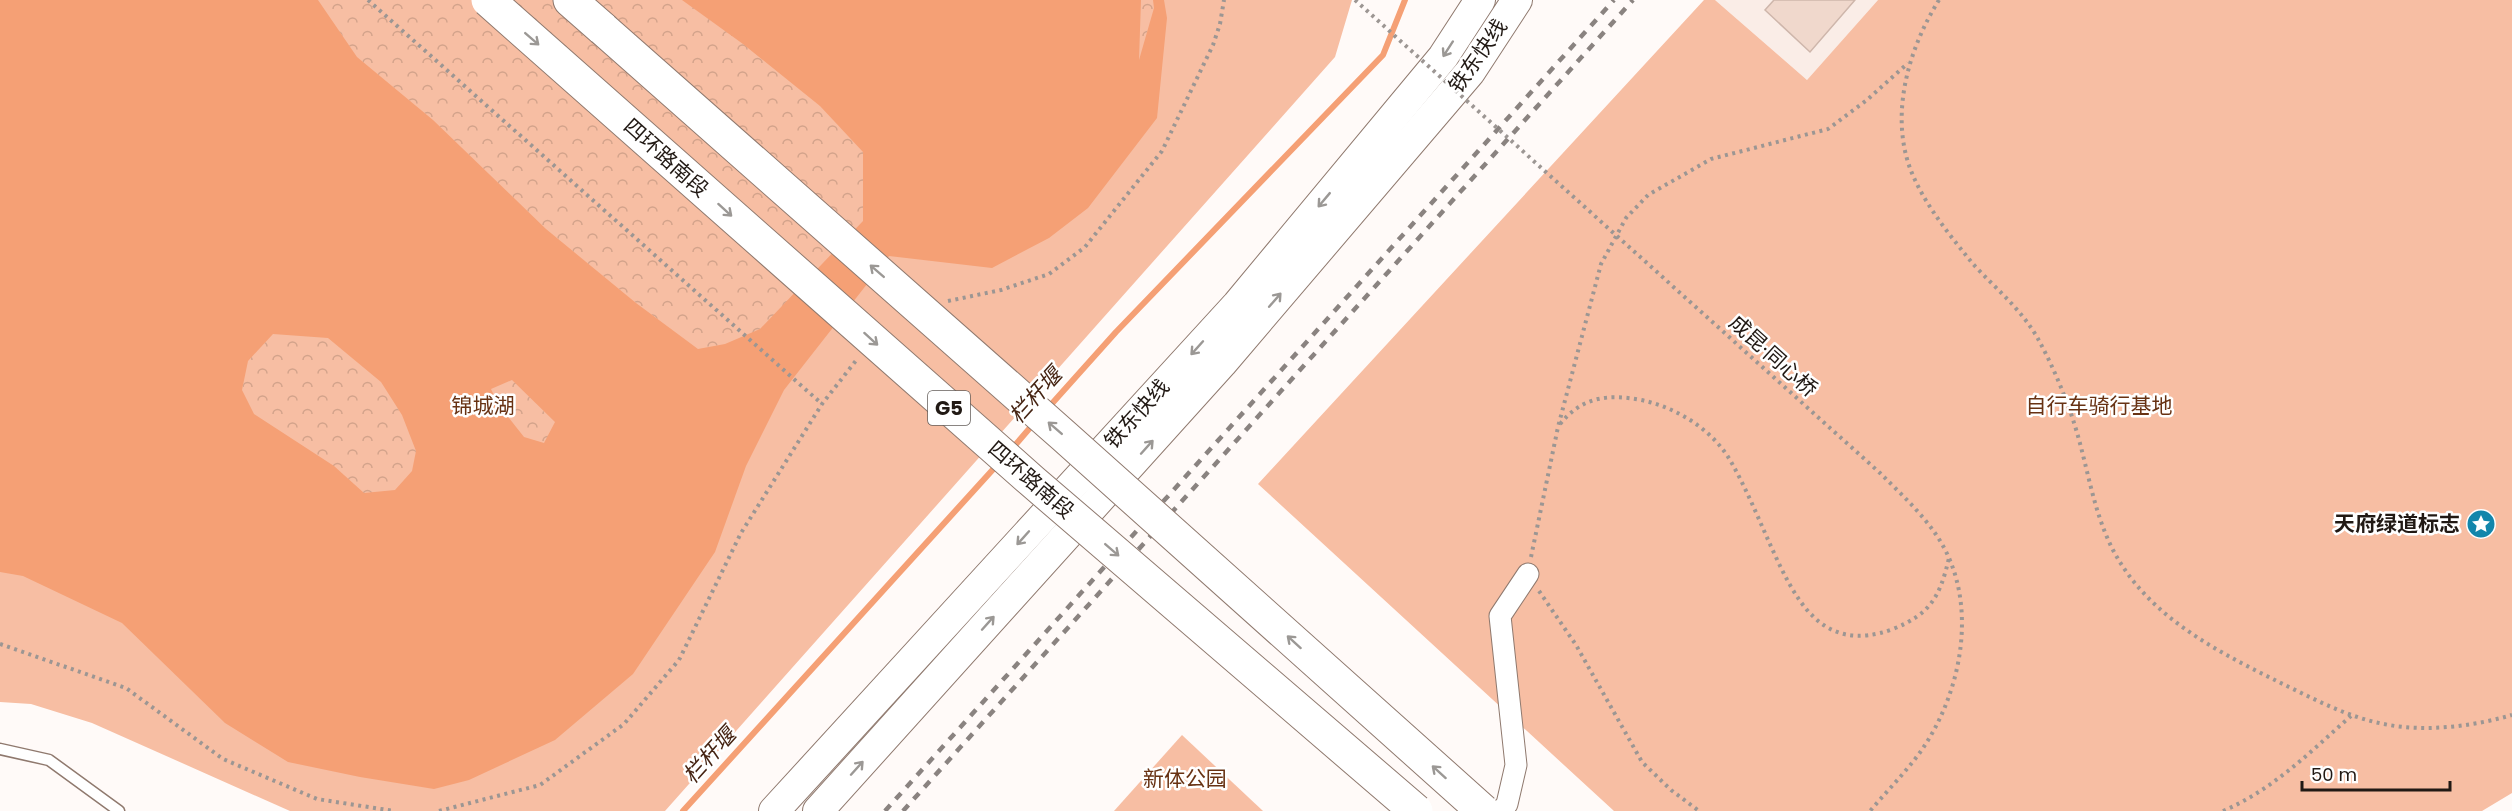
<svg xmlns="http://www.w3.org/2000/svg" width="2512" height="811" font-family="Poppins,'Noto Sans SC',sans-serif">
  <defs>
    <pattern id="forest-crowns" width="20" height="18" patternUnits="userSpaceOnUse" patternTransform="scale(1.5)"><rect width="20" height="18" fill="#f7bea3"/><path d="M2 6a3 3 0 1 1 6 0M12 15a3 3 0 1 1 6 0" fill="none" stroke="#d3a38b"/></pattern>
  </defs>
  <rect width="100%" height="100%" fill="#fffaf8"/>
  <path fill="#faede7" d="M1715,0H1878L1807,80Z"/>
  <g fill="#f7bea3">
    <path d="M0,0H1352L1335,57L665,811H290L92,723L31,704L0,702Z"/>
    <path d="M1704,0H1715L1807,80L1878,0H2512V793L2482,811H1614L1258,484Z"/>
    <path d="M1182,735L1263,811H1114Z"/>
  </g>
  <g fill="url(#forest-crowns)">
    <path d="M318,0H682L743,43L820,106L863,152V221L760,330L725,344L698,349L636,303L546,229L433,120L357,57Z"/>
    <path d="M1141,0H1153L1154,8L1138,63Z"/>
    <path d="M273,334L328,338L381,381L402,415L416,451L412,471L395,490L364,494L333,466L254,414L242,390L248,361Z"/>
    <path d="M512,379L555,423L544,444L524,437L498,404L491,389Z"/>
  </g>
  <path fill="#f5a075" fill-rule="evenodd" d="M0,0H318L357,57L433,120L546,229L636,303L698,349L725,344L760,329L863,221V152L820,106L743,44L682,0H1141L1139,60L1154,8L1153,0H1164L1167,18L1157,118L1088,208L1049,238L992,268L889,256L784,390L746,466L715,552L633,674L555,740L469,780L434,789L360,777L288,762L225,723L122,623L23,576L0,572ZM273,334L328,338L381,382L402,415L416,451L412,471L395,490L364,493L334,466L254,414L242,390L248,361ZM512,380L555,422L544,443L524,437L498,404L491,389Z"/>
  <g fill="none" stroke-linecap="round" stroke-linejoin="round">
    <g stroke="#f5a075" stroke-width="6">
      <path d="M1048,408L1116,332L1383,55L1405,0"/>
      <path d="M1010,451L1035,422"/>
      <path d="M683,811L997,465"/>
    </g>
  </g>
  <path fill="#f0d8cc" stroke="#ceb6ab" stroke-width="1.5" d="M1774,0H1855L1810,52L1765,10Z"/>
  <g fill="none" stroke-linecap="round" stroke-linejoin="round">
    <g stroke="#8f796e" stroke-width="13">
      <path id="lane" d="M0,749L49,760L119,811"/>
    </g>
    <g stroke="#8f796e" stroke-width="23">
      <path id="street" d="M1501,811L1507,804L1516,765L1500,616L1528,574"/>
    </g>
    <g stroke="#8f796e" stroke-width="32">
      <g id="secondary">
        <path d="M774,811L1237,305L1443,57L1480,0"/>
        <path d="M818,811L1222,363L1470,72L1517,0"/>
      </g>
    </g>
    <g stroke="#8f796e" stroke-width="35">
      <path id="highway" d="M570,0L603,29"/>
    </g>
    <g stroke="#9c9693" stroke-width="4" stroke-dasharray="3 4.5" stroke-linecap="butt">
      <path d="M368,0L822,404"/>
      <path d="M1939,0C1907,51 1887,122 1915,180C1929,210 1952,238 1973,264C1995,288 2020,308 2037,337C2052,364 2066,397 2075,426C2088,468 2093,511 2113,550C2149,619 2222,654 2289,687C2322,703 2353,719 2389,725C2428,732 2474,726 2512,715"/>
      <path d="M948,301L1001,290L1049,274L1085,247L1162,151L1213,45L1220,24L1224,0"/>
      <path d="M1560,424C1579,401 1599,395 1628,398C1667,402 1709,425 1730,460C1745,486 1757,515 1769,542C1794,597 1820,656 1893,629C1931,614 1940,596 1949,558"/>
      <path d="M1531,557L1558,427L1601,264L1626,218L1648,195L1711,159L1828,129L1867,100L1908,63"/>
      <path d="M1539,591L1576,645L1642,762L1671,790L1699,811"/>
      <path d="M0,644L126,688L223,759L317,799L394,811"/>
      <path d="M439,811L540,785L624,724L679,660L741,533L822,404L858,358"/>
      <path d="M2223,811C2274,789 2310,752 2351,716"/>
    </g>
    <use href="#lane" stroke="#fff" stroke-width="10"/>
    <use href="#street" stroke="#fff" stroke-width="21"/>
    <use href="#secondary" stroke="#fff" stroke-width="30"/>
    <use href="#highway" stroke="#fff" stroke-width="33"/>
    <g stroke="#8a8380" stroke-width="4.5" stroke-dasharray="8 8" stroke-linecap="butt">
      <path d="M885,811L1614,0"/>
      <path d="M903,811L1633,0"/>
    </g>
    <g stroke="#8f796e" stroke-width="35" stroke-linecap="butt">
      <g id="highway-bridge">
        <path d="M488,0L1032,481L1416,811"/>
        <path d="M603,29L1064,436L1483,811"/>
      </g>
    </g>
    <path stroke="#9c9693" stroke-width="4" stroke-dasharray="3 4.5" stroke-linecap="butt" d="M1355,0L1880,473C1905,498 1935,525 1949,558C1976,620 1958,698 1921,751C1906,772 1887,791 1870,811"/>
    <use href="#highway-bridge" stroke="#fff" stroke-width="33"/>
  </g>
  <defs><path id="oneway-shaft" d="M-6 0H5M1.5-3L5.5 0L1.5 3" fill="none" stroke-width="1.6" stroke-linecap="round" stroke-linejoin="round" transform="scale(1.5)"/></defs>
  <g stroke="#9b9895">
    <use href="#oneway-shaft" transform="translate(532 39) rotate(41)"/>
    <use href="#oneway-shaft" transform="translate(1448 49) rotate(123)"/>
    <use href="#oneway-shaft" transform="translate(1324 200) rotate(130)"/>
    <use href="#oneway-shaft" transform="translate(725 210) rotate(42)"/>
    <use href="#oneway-shaft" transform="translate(877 271) rotate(-139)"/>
    <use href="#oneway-shaft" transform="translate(1275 300) rotate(-49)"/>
    <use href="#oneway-shaft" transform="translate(871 339) rotate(42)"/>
    <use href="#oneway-shaft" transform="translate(1197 348) rotate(132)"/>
    <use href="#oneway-shaft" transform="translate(1055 428) rotate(-139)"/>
    <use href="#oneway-shaft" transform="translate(1147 447) rotate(-48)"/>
    <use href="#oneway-shaft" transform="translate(1023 538) rotate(132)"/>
    <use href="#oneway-shaft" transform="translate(1112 550) rotate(41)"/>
    <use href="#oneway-shaft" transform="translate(988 623) rotate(-48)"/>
    <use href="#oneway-shaft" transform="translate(1294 642) rotate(-138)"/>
    <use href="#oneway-shaft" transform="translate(857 768) rotate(-48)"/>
    <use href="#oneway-shaft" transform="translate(1439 772) rotate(-138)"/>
  </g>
  <defs>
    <g id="sight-disc" transform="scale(1.5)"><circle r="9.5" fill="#1286ab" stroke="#fff"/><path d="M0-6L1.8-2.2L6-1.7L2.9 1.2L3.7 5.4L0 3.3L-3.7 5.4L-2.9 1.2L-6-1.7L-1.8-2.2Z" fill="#fff"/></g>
  </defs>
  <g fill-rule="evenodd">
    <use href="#sight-disc" x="2481" y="524"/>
  </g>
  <g text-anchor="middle" stroke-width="5" stroke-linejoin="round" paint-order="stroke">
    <rect fill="#fff" stroke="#645e5a" stroke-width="1.5" x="928" y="391" width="42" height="34" rx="4.5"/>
    <g font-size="20" font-weight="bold" fill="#211914">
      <text x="949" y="415">G5</text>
    </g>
    <g font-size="21" fill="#211914" stroke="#fff">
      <text transform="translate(1478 56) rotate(-55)" y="7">铁东快线</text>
      <text transform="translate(666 158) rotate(42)" y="7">四环路南段</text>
      <text transform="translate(1773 356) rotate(42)" y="7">成昆·同心桥</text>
      <text transform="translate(1137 414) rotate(-48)" y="7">铁东快线</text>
      <text transform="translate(1031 480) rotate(41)" y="7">四环路南段</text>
    </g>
    <g font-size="21" fill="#683213" stroke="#fff">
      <text x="483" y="413">锦城湖</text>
      <text x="2099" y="413">自行车骑行基地</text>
      <text x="1185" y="786">新体公园</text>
    </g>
    <g font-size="21" font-weight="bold" fill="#211914" stroke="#fff" text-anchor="end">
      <text x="2460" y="531">天府绿道标志</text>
    </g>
    <g font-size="22" font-style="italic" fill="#462413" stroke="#fff">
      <text transform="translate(1035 395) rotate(-48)" y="8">栏杆堰</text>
      <text transform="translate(709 755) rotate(-48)" y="8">栏杆堰</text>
    </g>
  </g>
  <path d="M2302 781v9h148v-9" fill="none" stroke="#211914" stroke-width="3"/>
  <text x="2311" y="781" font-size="18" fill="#211914" stroke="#ffffff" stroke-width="4.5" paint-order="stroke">50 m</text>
</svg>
